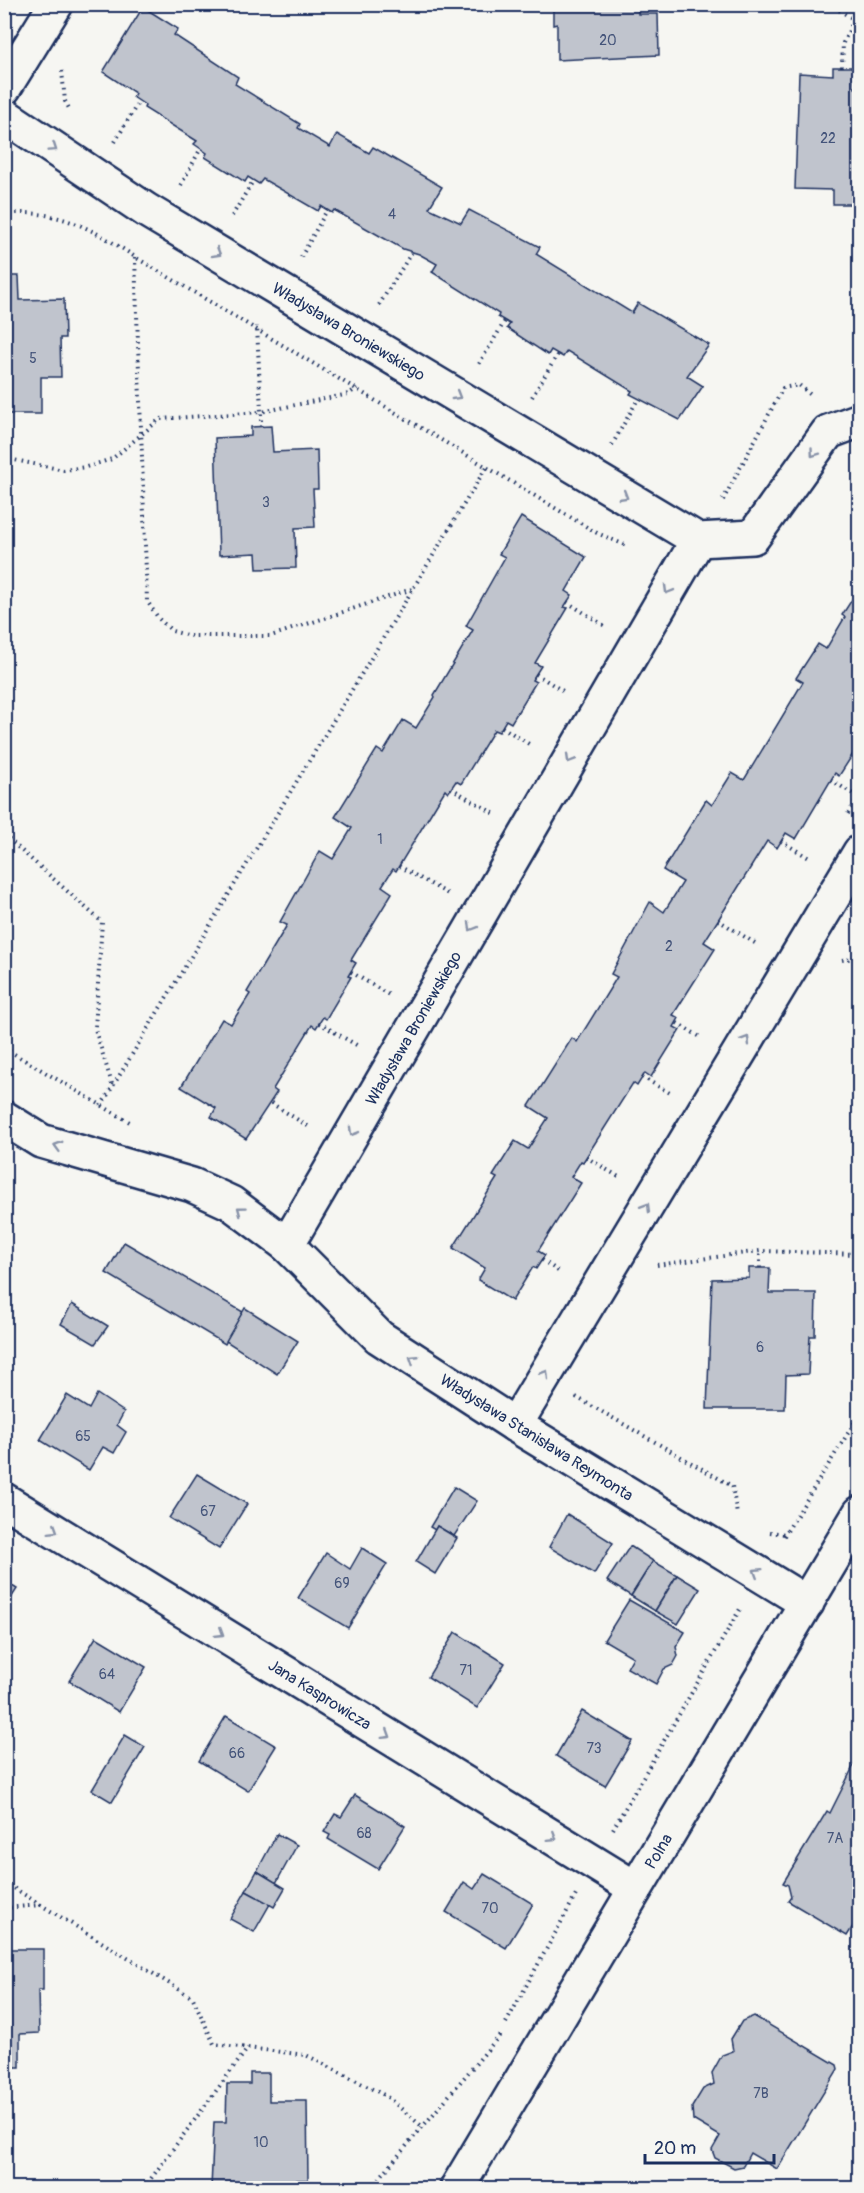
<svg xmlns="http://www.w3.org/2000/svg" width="864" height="2193" font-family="Pangolin,sans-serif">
  <rect width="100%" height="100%" fill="#f6f6f2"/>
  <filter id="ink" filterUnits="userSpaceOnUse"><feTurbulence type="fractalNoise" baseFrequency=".0167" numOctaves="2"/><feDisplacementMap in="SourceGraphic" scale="12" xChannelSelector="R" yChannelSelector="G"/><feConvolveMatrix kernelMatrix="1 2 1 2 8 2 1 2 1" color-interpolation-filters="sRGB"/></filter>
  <g filter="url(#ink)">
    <g fill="#c0c4cd" stroke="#1b2f5e" stroke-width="1.5">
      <path d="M553,4H638V14H658L659,55L557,60V24L553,25Z"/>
      <path d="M143,7L178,29L174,35L238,77L235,84L300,124L298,128L330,147L337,134L369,153L373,147L442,187L429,208L461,223L469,210L540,247L536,254L632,313L638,303L709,345L687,376L703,386L680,420L630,394L632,391L567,351L563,357L551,350L548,355L507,328L510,324L498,317L499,314L432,272L437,264L419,254L403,249L334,210L332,213L321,206L318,211L263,179L259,184L248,177L245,182L205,157L207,153L194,144L197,141L144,108L145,105L133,97L135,93L103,72Z"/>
      <path d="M833,67H854L855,88H860V204H833V190L795,189L799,73L833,75Z"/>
      <path d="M4,276H19L20,300L64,299L65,338H60L61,377H41V414H4Z"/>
      <path d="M271,426L273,452L317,450L318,489H313L315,527L295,528L296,568L257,569L256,553L219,555L215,438L251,436V427Z"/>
      <path d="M521,517L586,557L566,591L572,595L564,607L568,608L535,663L541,666L532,680L536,682L511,723L506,720L499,732L494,730L461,784L456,781L448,793L445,790L396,871L393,869L382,886L392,893L351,960L356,963L348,976L351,977L326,1019L323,1017L316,1028L312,1025L273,1089L277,1092L246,1139L211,1117L216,1108L181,1087L222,1019L231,1024L250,994L247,992L287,925L280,922L320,851L333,859L352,828L335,817L377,749L383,753L403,720L416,728L435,697L434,695L473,630L466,626L505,557L499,554Z"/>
      <path d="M860,587V743L839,776L835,773L796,839L786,833L777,848L767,841L718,920L704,942L715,949L673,1015L679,1018L674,1027L680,1030L651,1077L645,1073L637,1086L633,1083L583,1162L581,1161L571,1177L581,1183L538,1251L545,1255L536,1269L533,1267L512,1301L478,1280L485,1268L453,1248L497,1178L493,1176L515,1141L528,1149L548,1118L529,1106L572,1038L577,1042L617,977L611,974L650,902L664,912L683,882L663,870L706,800L712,805L732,773L744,780L803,682L796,678L818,644L826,649L845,617L842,615Z"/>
      <path d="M124,1242L243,1312L225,1344L106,1273Z"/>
      <path d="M749,1268H770L769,1293H816L815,1336H810L808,1374L786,1375L785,1409H707L712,1279L749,1278Z"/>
      <path d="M72,1304L108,1326L95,1344L61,1324Z"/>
      <path d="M245,1308L298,1341L277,1374L226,1341Z"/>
      <path d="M97,1394L124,1412L117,1425L126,1432L114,1453L103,1447L89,1470L40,1440L67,1395L89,1409Z"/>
      <path d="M197,1474L247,1504L219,1549L169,1518Z"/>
      <path d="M454,1487L477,1501L454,1536L437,1526L435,1530L430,1527Z"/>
      <path d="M567,1514L613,1543L594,1574L549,1547Z"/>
      <path d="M437,1526L457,1538L435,1574L416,1562Z"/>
      <path d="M630,1546L653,1561L631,1596L607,1581Z"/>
      <path d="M362,1548L387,1564L348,1628L298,1598L326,1553L350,1569Z"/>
      <path d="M653,1561L677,1575L655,1611L631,1596Z"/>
      <path d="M677,1575L700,1589L678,1624L655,1611Z"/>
      <path d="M4,1581L17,1589L4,1609Z"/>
      <path d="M629,1600L685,1632L676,1647L678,1656L673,1665L664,1669L656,1684L627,1668L633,1657L604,1640Z"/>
      <path d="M455,1632L505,1663L477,1708L428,1677Z"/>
      <path d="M96,1637L146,1667L119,1712L69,1681Z"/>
      <path d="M582,1711L632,1741L605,1786L556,1756Z"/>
      <path d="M226,1716L276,1746L248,1791L199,1761Z"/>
      <path d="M125,1735L145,1747L112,1802L92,1790Z"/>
      <path d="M854,1765L860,1768V1862L856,1867L860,1880V1915L847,1936L788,1901L791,1897L788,1885L783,1883L827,1811L830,1813Z"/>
      <path d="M355,1795L405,1826L378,1869L328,1839L330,1835L324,1832L335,1814L341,1817Z"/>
      <path d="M277,1834L297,1845L276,1883L257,1871Z"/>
      <path d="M257,1871L285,1888L274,1907L246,1891Z"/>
      <path d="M484,1874L533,1904L506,1948L446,1912L464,1882L474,1889Z"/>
      <path d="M246,1891L270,1904L254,1932L230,1919Z"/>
      <path d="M4,1949H43V1990H38L39,2033L20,2034V2067H4Z"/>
      <path d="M754,2016L837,2065L838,2069L777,2169L750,2153L743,2166L734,2168L715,2158L712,2150L720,2136L693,2120L692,2107L703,2089L714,2084L712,2073L722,2055L733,2051L731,2039L742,2021Z"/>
      <path d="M250,2073H269V2101H307L308,2180H293V2188H211L214,2122H226L227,2084H250Z"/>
    </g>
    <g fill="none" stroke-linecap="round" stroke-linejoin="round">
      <g stroke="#1b2f5e" stroke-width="38">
        <g id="minor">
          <path d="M4,88L56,4"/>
          <path d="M4,115L146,210L698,540L753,537L828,432L860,420"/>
          <path d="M4,1118L41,1141L192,1185L231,1203L287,1245L379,1337L515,1425L807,1603"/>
          <path d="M287,1245L698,540"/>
          <path d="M515,1425L860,852"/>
          <path d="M4,1500L635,1888"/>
          <path d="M457,2188L860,1513"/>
        </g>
      </g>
      <g stroke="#1b2f5e" stroke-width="4" stroke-dasharray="1.5 4.5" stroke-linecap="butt">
        <path d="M829,4L860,23"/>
        <path d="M842,67L843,43L854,20"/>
        <path d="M62,71L65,101L70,110"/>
        <path d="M115,142L139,101"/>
        <path d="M181,185L201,148"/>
        <path d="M4,214C56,208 94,229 135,257L597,533L625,545"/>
        <path d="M7,214L9,276"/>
        <path d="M232,216L253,181"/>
        <path d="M135,257L147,601L159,619L172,631L190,636H271L412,589"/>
        <path d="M301,257L327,210"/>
        <path d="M379,305L412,252"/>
        <path d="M479,364L505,321"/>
        <path d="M532,397L558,354"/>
        <path d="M261,427V412L349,394L357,388"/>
        <path d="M612,445L638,399"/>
        <path d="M4,458L64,470L86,467L112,459L160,419L261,412L257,326"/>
        <path d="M723,500L783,388L799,385L812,396"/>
        <path d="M567,602L605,626"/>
        <path d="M536,674L566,693"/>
        <path d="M502,727L532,746"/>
        <path d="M831,780L858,797"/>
        <path d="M451,788L495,814"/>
        <path d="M848,814L860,795"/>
        <path d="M4,835L102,922L95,1029L112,1084"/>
        <path d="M781,841L811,859"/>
        <path d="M399,866L448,894"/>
        <path d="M718,920L758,945"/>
        <path d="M842,960L860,957"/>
        <path d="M351,972L389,995"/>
        <path d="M319,1023L358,1046"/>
        <path d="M677,1023L702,1038"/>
        <path d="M4,1048L133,1124"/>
        <path d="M642,1077L670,1093"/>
        <path d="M271,1103L311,1128"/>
        <path d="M101,1106L487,466"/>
        <path d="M586,1157L619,1177"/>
        <path d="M542,1260L561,1273"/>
        <path d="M657,1265L760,1251L860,1254"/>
        <path d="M760,1268V1251"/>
        <path d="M576,1397L732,1486L737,1514"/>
        <path d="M770,1532L785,1534"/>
        <path d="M784,1536L860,1414"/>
        <path d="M613,1829L740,1609"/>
        <path d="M4,1882L41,1905"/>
        <path d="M4,1908L41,1905L193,1998L214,2044L306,2055L386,2096L424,2128"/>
        <path d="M506,2023L576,1895"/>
        <path d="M144,2188L248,2048"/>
        <path d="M371,2188L500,2035"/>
      </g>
      <use href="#minor" stroke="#f6f6f2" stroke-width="33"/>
    </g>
    <defs><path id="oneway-chevron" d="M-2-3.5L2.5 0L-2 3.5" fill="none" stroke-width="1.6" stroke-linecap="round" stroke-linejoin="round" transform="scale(1.5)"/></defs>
    <g stroke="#8892a8">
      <use href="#oneway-chevron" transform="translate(53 148) rotate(34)"/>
      <use href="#oneway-chevron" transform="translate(217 253) rotate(31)"/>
      <use href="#oneway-chevron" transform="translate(457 396) rotate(31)"/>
      <use href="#oneway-chevron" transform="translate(814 453) rotate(126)"/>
      <use href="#oneway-chevron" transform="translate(624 496) rotate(31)"/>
      <use href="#oneway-chevron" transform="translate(668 590) rotate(120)"/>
      <use href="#oneway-chevron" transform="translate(570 759) rotate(120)"/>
      <use href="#oneway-chevron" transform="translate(472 927) rotate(120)"/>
      <use href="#oneway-chevron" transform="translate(746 1040) rotate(-59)"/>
      <use href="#oneway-chevron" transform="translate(353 1132) rotate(120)"/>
      <use href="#oneway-chevron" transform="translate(58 1146) rotate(-164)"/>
      <use href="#oneway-chevron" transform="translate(646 1207) rotate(-59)"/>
      <use href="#oneway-chevron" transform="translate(241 1210) rotate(-143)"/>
      <use href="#oneway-chevron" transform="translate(413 1359) rotate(-147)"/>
      <use href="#oneway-chevron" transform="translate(545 1374) rotate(-59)"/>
      <use href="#oneway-chevron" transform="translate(54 1530) rotate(32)"/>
      <use href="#oneway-chevron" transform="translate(757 1572) rotate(-148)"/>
      <use href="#oneway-chevron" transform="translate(220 1633) rotate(32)"/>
      <use href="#oneway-chevron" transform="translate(387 1735) rotate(32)"/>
      <use href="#oneway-chevron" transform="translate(553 1837) rotate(32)"/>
    </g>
  </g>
  <g text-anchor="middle" stroke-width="5" stroke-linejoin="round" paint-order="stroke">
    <g font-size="14" fill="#44547a">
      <text x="608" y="45">20</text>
      <text x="828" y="143">22</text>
      <text x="392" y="219">4</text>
      <text x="33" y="363">5</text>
      <text x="266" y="507">3</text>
      <text x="380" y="844">1</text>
      <text x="669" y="951">2</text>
      <text x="760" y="1352">6</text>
      <text x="83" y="1441">65</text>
      <text x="208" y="1516">67</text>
      <text x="342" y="1588">69</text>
      <text x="466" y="1675">71</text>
      <text x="107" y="1679">64</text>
      <text x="594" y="1753">73</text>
      <text x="237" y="1758">66</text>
      <text x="364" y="1838">68</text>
      <text x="835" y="1843">7A</text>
      <text x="490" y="1913">70</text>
      <text x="761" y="2098">7B</text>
      <text x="261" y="2147">10</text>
    </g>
    <g font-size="16" fill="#1b2f5e" stroke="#f6f6f2">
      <text transform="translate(349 331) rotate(31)" y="6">Władysława Broniewskiego</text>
      <text transform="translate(413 1028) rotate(-60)" y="6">Władysława Broniewskiego</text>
      <text transform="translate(537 1437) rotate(32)" y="6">Władysława Stanisława Reymonta</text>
      <text transform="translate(320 1694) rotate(32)" y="6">Jana Kasprowicza</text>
      <text transform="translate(658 1851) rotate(-59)" y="6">Polna</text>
    </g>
  </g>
  <rect width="864" height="2193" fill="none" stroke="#f6f6f2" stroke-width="24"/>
  <rect x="12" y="12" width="840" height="2169" fill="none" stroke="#1b2f5e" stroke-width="2" filter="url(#ink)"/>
  <path d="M645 2154v9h129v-9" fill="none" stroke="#1b2f5e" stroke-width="3"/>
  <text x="654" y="2154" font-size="18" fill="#1b2f5e" stroke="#f6f6f2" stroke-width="4.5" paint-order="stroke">20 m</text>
</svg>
